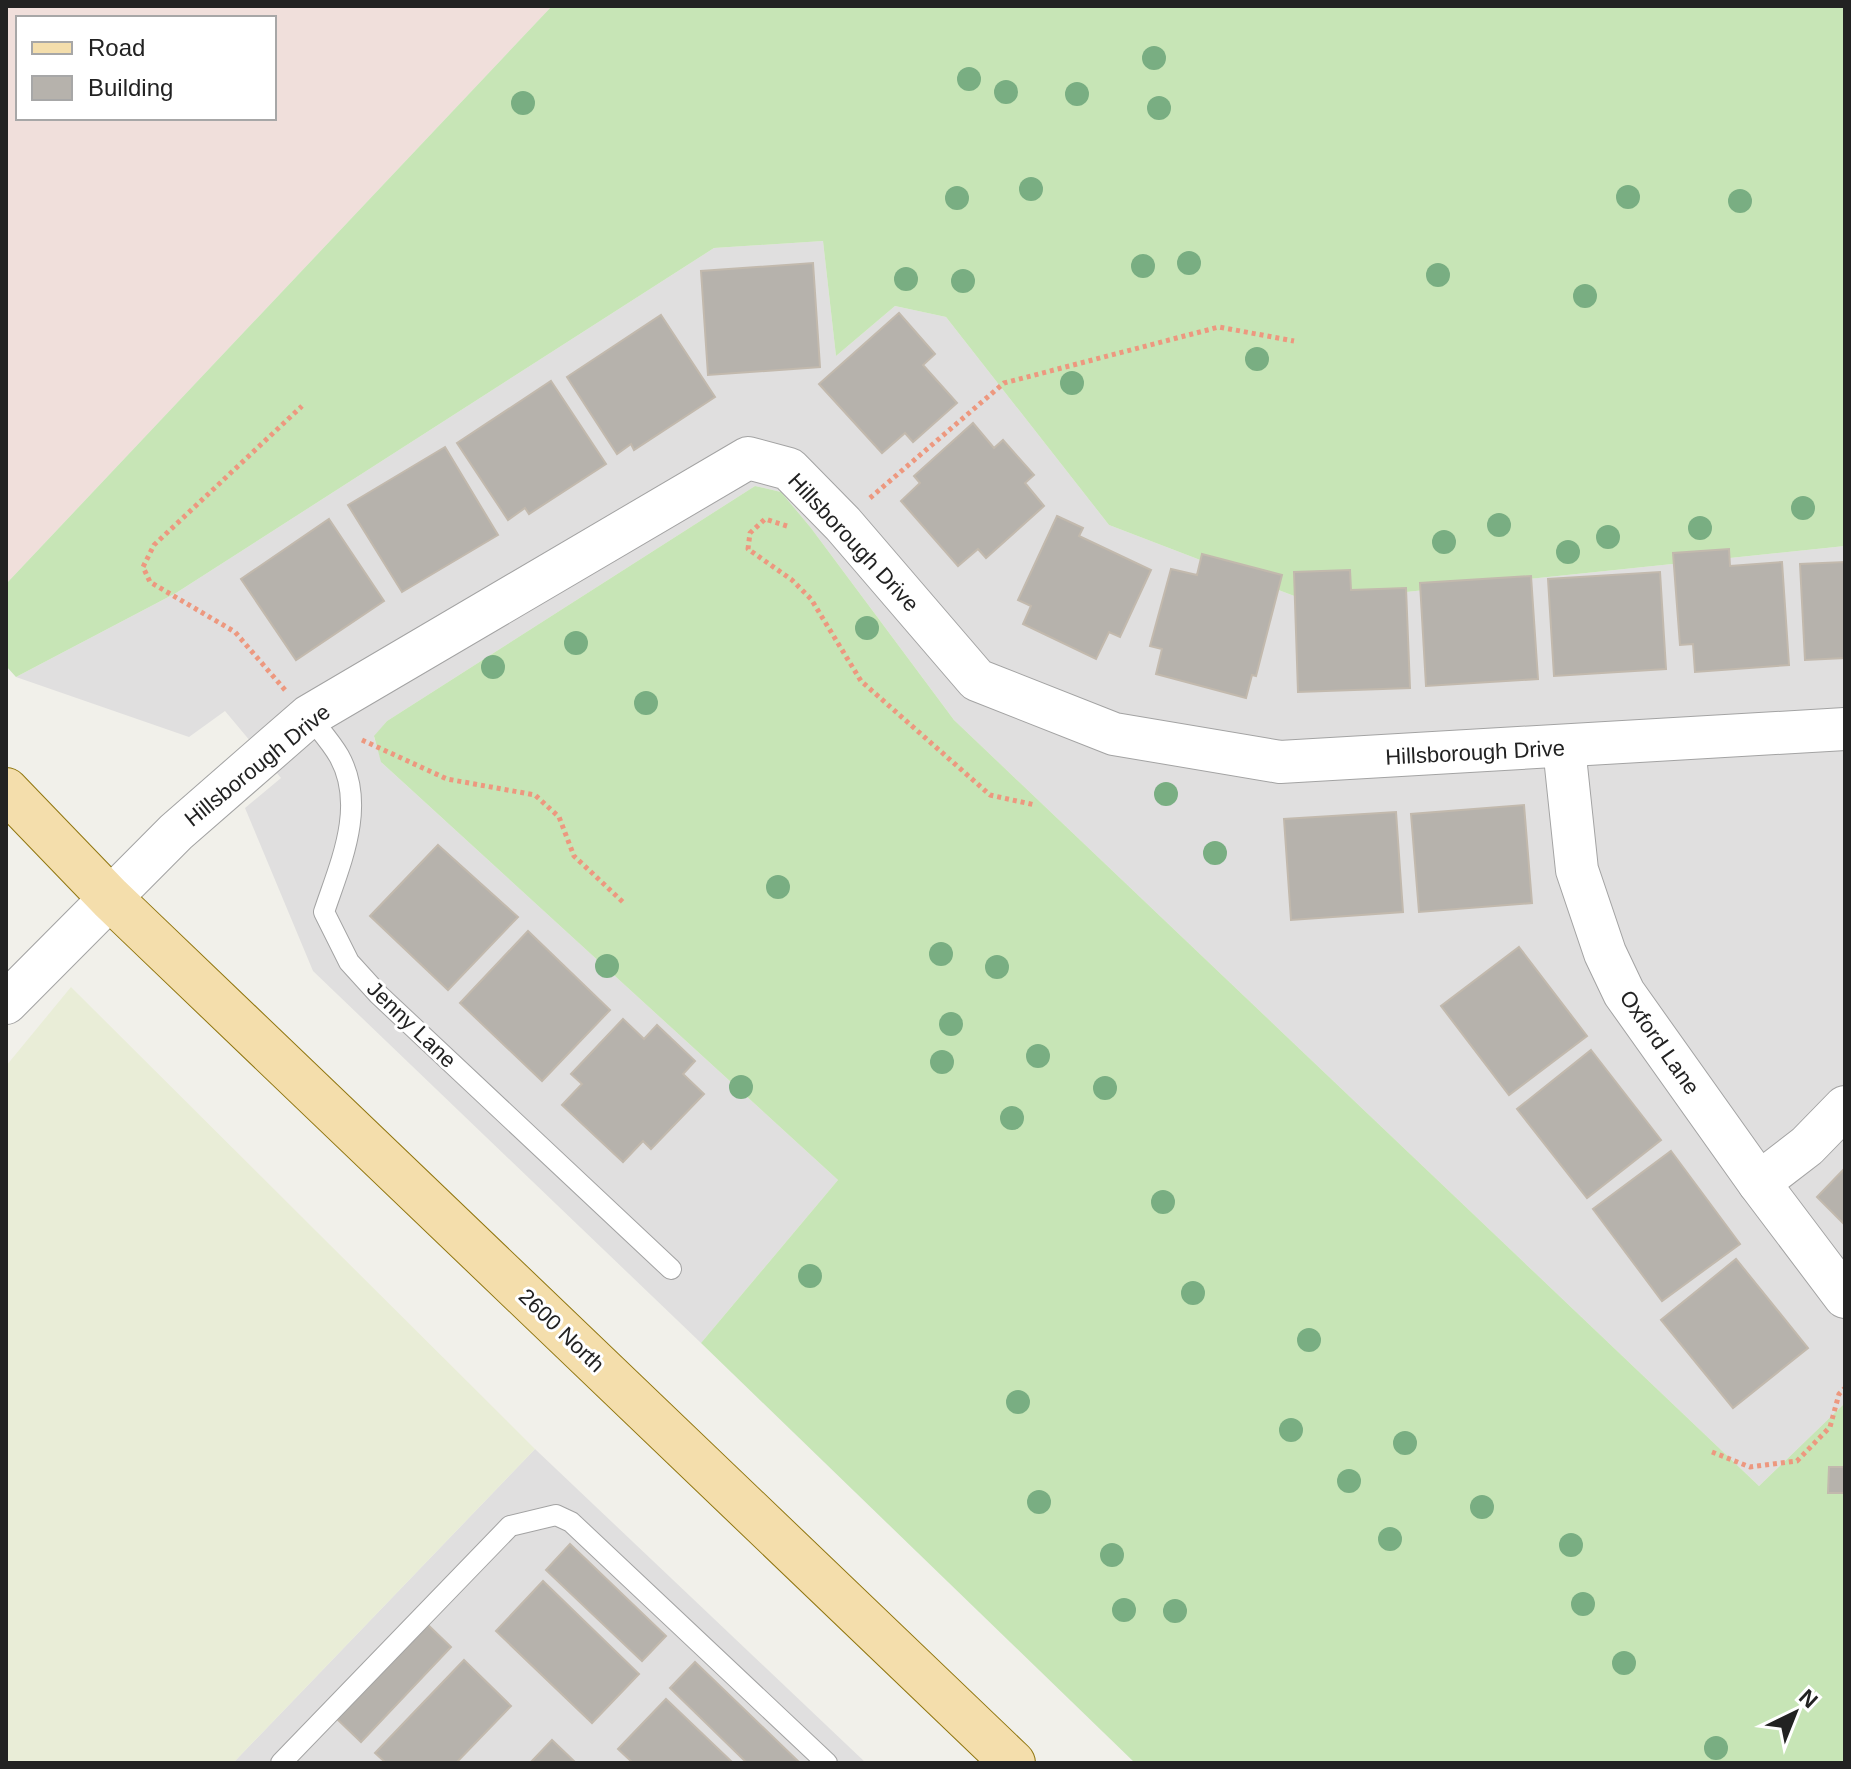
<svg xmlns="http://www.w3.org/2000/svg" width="1851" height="1769" font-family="Arial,sans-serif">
  <rect width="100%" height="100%" fill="#f1f0ea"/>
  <g fill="#e0dfdf">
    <path d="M823,241L836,356L895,306L946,317L1109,525L1310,602L1845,546V1403L1759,1486L954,720L811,528L781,492L755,486L387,721L374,737L382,763L838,1180L701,1343L313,971L245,808L281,778L225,711L189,737L16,677L176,593L714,248Z"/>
    <path d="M535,1449L866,1763H233Z"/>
  </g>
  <path fill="#f0dfdb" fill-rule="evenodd" d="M6,6H552L6,584ZM18,18H274V118H18Z"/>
  <path fill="#e9edd7" d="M71,987L535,1449L233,1763H6V1066Z"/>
  <g fill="#c7e5b6">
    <path d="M552,6H1845V546L1310,602L1109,525L946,317L895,306L836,356L823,241L714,248L176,593L16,677L6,666V584Z"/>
    <path d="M755,486L781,492L811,528L954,720L1759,1486L1845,1403V1763H1135L701,1343L838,1180L381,762L374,736L387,721Z"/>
  </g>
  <g fill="#b6b2ac" stroke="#c2b9ad" stroke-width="2">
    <path d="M813,263L820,367L708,375L701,271Z"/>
    <path d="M899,313L935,354L923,365L957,403L913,442L905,433L882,453L819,384Z"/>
    <path d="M661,315L715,397L634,450L631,444L617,454L567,377Z"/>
    <path d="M551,381L606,464L529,514L525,508L508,520L457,443Z"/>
    <path d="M973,423L994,448L1003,440L1034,475L1025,483L1044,506L986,558L978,549L958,566L901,501L920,483L914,476Z"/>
    <path d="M445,447L498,535L402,592L348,505Z"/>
    <path d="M1057,516L1083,528L1079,536L1151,570L1120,637L1109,632L1096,659L1023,624L1031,606L1018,600Z"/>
    <path d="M329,519L384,601L296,660L241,579Z"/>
    <path d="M1729,549L1730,566L1782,562L1789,665L1695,672L1693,644L1680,645L1673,553Z"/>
    <path d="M1202,554L1282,575L1256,676L1252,675L1246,698L1156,674L1162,649L1150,646L1171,569L1197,575Z"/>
    <path d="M1845,562V658L1805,660L1800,564Z"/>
    <path d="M1350,570L1351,590L1406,588L1410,688L1298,692L1294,572Z"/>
    <path d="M1660,572L1666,669L1554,676L1548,579Z"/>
    <path d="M1531,576L1538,679L1426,686L1420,583Z"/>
    <path d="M1524,805L1532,903L1419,912L1411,814Z"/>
    <path d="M1396,812L1403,912L1291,920L1284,819Z"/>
    <path d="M438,845L518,917L448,990L370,916Z"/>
    <path d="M528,931L610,1010L542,1081L460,1003Z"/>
    <path d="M1519,947L1587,1036L1509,1095L1441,1006Z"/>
    <path d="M623,1019L644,1039L657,1025L695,1061L683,1074L704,1094L651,1149L643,1141L623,1162L562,1105L582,1084L571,1074Z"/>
    <path d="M1591,1050L1661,1140L1587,1198L1517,1109Z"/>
    <path d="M1671,1151L1740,1244L1662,1301L1593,1209Z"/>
    <path d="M1845,1168V1225L1817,1197Z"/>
    <path d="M1736,1259L1808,1348L1733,1408L1661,1320Z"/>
    <path d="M1829,1467H1845V1493H1828Z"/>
    <path d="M570,1544L666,1636L642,1661L546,1570Z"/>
    <path d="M543,1581L639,1674L592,1723L496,1631Z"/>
    <path d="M426,1623L451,1647L361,1742L336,1718Z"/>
    <path d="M464,1660L511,1706L456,1763H386L375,1753Z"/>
    <path d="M695,1662L800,1763H747L670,1688Z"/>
    <path d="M666,1699L733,1763H633L618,1749Z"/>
    <path d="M552,1740L576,1763H530Z"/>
  </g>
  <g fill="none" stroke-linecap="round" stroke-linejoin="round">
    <g stroke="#a3a3a3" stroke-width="22">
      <g id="lane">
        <path d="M309,716C319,729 331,742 339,756C367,806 340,864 324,912L349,962L379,995L671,1269"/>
        <path d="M281,1763L510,1526L556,1515L571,1522L827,1763"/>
      </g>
    </g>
    <g stroke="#a3a3a3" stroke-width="44">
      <g id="street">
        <path d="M1564,747L1577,870L1605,953L1624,993L1759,1183L1845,1297"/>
        <path d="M6,1003L176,832L309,716L748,458L789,469L843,524L977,680L1114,734L1280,762L1845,729"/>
        <path d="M1759,1183L1807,1146L1845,1107"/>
      </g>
    </g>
    <g stroke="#90760f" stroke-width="46">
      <path id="primary" d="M6,790L110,898L1013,1763"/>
    </g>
    <g stroke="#ed987f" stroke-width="5" stroke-dasharray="4 4" stroke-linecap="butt">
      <path d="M870,498L1004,383L1219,327L1294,341"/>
      <path d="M787,526L765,519L750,533L748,549L792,580L811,599L861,681L990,795L1035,805"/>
      <path d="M285,690L235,632L150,582L143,567L154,545L302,406"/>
      <path d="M362,740L447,779L535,795L559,817L574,856L625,904"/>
      <path d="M1712,1452L1750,1467L1797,1461L1830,1427L1839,1394L1845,1388"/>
    </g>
    <use href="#lane" stroke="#fff" stroke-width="20"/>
    <use href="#street" stroke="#fff" stroke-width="42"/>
    <use href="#primary" stroke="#f4deac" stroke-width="44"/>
  </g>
  <g fill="#79ae82">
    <circle cx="1154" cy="58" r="12"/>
    <circle cx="969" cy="79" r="12"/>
    <circle cx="1006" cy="92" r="12"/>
    <circle cx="1077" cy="94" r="12"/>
    <circle cx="523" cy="103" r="12"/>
    <circle cx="1159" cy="108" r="12"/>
    <circle cx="1031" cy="189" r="12"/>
    <circle cx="1628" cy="197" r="12"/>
    <circle cx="957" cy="198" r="12"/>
    <circle cx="1740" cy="201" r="12"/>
    <circle cx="1189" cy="263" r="12"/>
    <circle cx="1143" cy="266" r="12"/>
    <circle cx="1438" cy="275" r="12"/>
    <circle cx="906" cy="279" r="12"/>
    <circle cx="963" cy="281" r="12"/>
    <circle cx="1585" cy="296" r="12"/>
    <circle cx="1257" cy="359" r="12"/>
    <circle cx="1072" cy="383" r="12"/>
    <circle cx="1803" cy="508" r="12"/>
    <circle cx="1499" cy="525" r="12"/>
    <circle cx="1700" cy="528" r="12"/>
    <circle cx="1608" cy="537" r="12"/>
    <circle cx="1444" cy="542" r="12"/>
    <circle cx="1568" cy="552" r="12"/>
    <circle cx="867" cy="628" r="12"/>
    <circle cx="576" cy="643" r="12"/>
    <circle cx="493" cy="667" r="12"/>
    <circle cx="646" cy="703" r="12"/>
    <circle cx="1166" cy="794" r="12"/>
    <circle cx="1215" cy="853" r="12"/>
    <circle cx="778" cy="887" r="12"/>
    <circle cx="941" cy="954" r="12"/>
    <circle cx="607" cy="966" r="12"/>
    <circle cx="997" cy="967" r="12"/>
    <circle cx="951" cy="1024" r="12"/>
    <circle cx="1038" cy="1056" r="12"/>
    <circle cx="942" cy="1062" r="12"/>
    <circle cx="741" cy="1087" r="12"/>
    <circle cx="1105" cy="1088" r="12"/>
    <circle cx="1012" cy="1118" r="12"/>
    <circle cx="1163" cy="1202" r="12"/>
    <circle cx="810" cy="1276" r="12"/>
    <circle cx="1193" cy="1293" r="12"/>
    <circle cx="1309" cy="1340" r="12"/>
    <circle cx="1018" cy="1402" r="12"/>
    <circle cx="1291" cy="1430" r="12"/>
    <circle cx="1405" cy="1443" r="12"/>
    <circle cx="1349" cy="1481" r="12"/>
    <circle cx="1039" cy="1502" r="12"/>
    <circle cx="1482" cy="1507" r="12"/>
    <circle cx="1390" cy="1539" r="12"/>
    <circle cx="1571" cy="1545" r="12"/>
    <circle cx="1112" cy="1555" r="12"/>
    <circle cx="1583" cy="1604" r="12"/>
    <circle cx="1124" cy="1610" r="12"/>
    <circle cx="1175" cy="1611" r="12"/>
    <circle cx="1624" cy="1663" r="12"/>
    <circle cx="1716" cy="1748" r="12"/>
  </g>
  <g text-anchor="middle" stroke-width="6" stroke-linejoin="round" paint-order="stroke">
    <g font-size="22" fill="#222" stroke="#fff">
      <text transform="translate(854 542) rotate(47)" y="8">Hillsborough Drive</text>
      <text transform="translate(1475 752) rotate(-3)" y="8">Hillsborough Drive</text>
      <text transform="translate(257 765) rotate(-39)" y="8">Hillsborough Drive</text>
      <text transform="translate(412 1024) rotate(44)" y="8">Jenny Lane</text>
      <text transform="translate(1660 1042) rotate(55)" y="8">Oxford Lane</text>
      <text transform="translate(562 1330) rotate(44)" y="8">2600 North</text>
    </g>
  </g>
  <rect width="1851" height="1769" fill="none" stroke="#222222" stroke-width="16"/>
  <rect x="16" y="16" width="260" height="104" fill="#ffffff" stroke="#a7a7a7" stroke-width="2"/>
  <rect x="32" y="42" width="40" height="12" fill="#f4deac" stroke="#a7a7a7" stroke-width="2"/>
  <text x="88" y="56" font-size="24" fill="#222222">Road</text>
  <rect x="32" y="76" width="40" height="24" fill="#b6b2ac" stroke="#a7a7a7" stroke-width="2"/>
  <text x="88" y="96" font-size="24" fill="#222222">Building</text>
  <g transform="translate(1795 1713) rotate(43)" stroke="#ffffff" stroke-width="6" paint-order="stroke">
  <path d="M0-6L14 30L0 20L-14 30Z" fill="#222222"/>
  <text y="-12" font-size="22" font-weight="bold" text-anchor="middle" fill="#222222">N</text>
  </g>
</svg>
